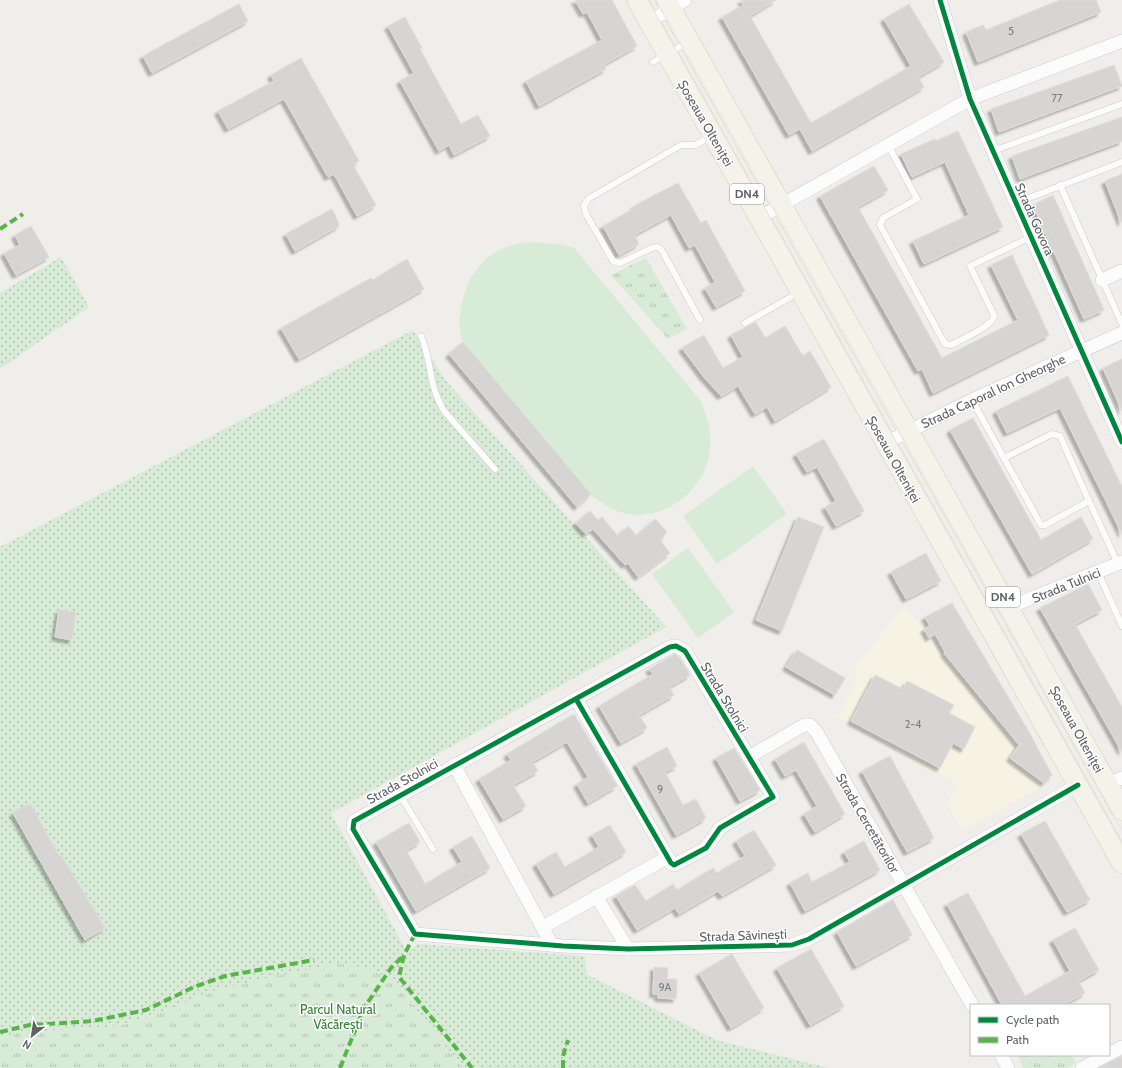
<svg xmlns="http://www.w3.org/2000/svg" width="1122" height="1068" font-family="Cabin,sans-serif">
  <defs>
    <pattern id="grass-dots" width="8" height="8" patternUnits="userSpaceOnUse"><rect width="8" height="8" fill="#d8ebd6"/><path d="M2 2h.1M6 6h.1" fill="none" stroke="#b2c2b1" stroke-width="1.8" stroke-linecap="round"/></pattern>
    <pattern id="park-tufts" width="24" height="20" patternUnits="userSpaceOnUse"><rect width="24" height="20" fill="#d8ebd6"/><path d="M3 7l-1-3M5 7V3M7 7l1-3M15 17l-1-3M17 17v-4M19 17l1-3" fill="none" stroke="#b2c2b1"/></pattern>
    <filter id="shadow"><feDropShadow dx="-3.5" dy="3.5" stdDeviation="1" flood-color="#0004"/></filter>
  </defs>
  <rect width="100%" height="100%" fill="#efeeea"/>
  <path fill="#f7f3e4" d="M904,605L1017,745L1008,758L1044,785L963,831L947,803L957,784L838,717L858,677L853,672Z"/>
  <g fill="url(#grass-dots)">
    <path d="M61,257L89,307L0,369V293Z"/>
    <path d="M413,330L446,381L666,627L331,813L407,952L418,944L585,956L586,974L716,1040L829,1068H463L392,979L163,1012L120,1026L16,1033L0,1039V547Z"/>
  </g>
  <g fill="url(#park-tufts)">
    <path d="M646,258L687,329L668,339L611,275Z"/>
    <path d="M336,963L367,968L392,979L463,1068H0V1039L16,1033L120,1026L163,1012L211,991Z"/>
    <path d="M1017,1055H1071L1076,1063L1067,1068H1024Z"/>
  </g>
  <g fill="#d8ebd6">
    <path d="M528,242L558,244L574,248L700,400C708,417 714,440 708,460C699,496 658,524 620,512C609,509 600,501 591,495L577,507L449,354L463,342C458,329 459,316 462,302C471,266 491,247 528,242Z"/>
    <path d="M753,466L787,514L717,564L683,516Z"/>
    <path d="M688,548L734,612L698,638L652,574Z"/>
  </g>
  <g fill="#d6d5d3" stroke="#deddd9" filter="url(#shadow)">
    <path d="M575,0H612L637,46L603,65L606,69L539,106L526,81L602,40L587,12L583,14Z"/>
    <path d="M741,0H776L750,16L811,123L911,66L884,19L909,4L944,62L918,77L924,87L812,151L800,129L789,135L722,17L744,5Z"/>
    <path d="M1060,0H1096L1101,12L978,62L966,32L983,25L986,30Z"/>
    <path d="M239,4L248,21L152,73L143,56Z"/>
    <path d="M405,17L422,48L420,49L461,124L478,115L490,136L454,155L449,145L439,151L400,81L414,73L388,26Z"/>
    <path d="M301,58L359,161L353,165L376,205L357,216L334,174L328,177L284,99L228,129L218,111L274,81L271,75Z"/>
    <path d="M1114,65L1122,86L999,132L991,109Z"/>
    <path d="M1122,117V141L1020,179L1012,156Z"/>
    <path d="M958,131L1003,227L924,264L913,241L969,215L945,162L912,177L901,154L935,139L936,141Z"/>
    <path d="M874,166L888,190L858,207L942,358L1018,320L991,265L1012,255L1049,335L933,393L922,369L918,371L820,196Z"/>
    <path d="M1122,174V222H1121L1105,181Z"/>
    <path d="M678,183L701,223L706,220L745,291L716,307L705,288L715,282L695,245L689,248L671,215L634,235L639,244L619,255L603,226L635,208L634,206Z"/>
    <path d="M1053,195L1104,310L1084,319L1033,205Z"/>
    <path d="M332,209L339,223V226L295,251L286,234Z"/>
    <path d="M31,226L49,257L16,275L4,253L20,245L15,235Z"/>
    <path d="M407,259L424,289L299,359L281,328L371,278L373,280Z"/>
    <path d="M756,322L765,338L785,326L803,356L810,351L831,387L775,421L767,407L755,414L738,386L721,396L703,376L682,348L704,335L723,368L743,357L731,335Z"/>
    <path d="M463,342L591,494L577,507L449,354Z"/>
    <path d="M1122,359V411L1103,368Z"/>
    <path d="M1068,376L1122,487V534L1060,408L1007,433L996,411Z"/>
    <path d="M973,418L1041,540L1081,517L1093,539L1032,574L950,430Z"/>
    <path d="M824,439L864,511L836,526L825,507L836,501L817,467L807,472L796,454Z"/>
    <path d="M590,511L598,520L602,517L618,536L628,526L637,536L655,519L667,532L660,540L670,553L638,577L628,563L625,565L593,529L586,534L576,523Z"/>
    <path d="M798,517L824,527L782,631L756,620Z"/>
    <path d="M926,553L941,581L906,599L891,572Z"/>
    <path d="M1088,584L1102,610L1075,624L1122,707V752L1040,608Z"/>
    <path d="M952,603L1029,732L1052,775L1044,783L1010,758L1019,745L944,653L945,652L935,634L929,638L924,629L930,626L925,617Z"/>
    <path d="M59,610L76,612L72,640L55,637Z"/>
    <path d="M797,650L845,678L835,695L786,667Z"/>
    <path d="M675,654L679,657L690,675L669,687L674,695L639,715L647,728L621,743L599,706L653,674L649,669Z"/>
    <path d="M875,675L903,689L907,681L954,705L949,713L975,727L964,749L953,743L940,768L851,721Z"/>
    <path d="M574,714L617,786L588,803L577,784L588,777L567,742L532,762L538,771L513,785L526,806L503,819L479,779L511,760L507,754Z"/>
    <path d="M804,742L845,814L815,832L804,814L817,806L796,770L785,776L775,759Z"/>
    <path d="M667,747L677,766L665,772L683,805L696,799L706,818L676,835L636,764Z"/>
    <path d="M734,748L760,790L740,801L716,758Z"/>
    <path d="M890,756L934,838L907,852L862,771Z"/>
    <path d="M30,803L59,856L61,855L105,928L85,940L13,813Z"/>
    <path d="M1045,821L1090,900L1067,912L1021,834Z"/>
    <path d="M409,823L420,842L406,850L425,884L462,862L453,847L472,836L490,868L416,911L376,842Z"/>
    <path d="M610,825L626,852L554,894L536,864L556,852L565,867L599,847L592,835Z"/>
    <path d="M754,830L776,865L722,896L718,891L679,914L675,908L637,930L616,896L635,885L646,901L673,884L677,890L713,868L717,873L745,856L736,841Z"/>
    <path d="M864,841L880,870L805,911L790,883L808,873L812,882L850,862L844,852Z"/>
    <path d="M968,893L1025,996L1070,971L1053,940L1075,928L1099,970L1078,981L1085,993L1063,1005H1002L947,904Z"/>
    <path d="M893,900L912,935L856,966L837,932Z"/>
    <path d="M811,949L844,1006L810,1025L777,968Z"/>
    <path d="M732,954L764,1008L731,1028L699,973Z"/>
    <path d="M654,967L668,968L667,979H677L676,999L658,998V994H653Z"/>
    <path d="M1122,1056V1068H1099L1112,1061Z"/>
  </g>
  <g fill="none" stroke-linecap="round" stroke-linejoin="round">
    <g stroke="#cbcccc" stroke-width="7">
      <g id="lane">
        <path d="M653,62L688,42"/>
        <path d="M888,145L917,199L883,218L880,225L945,344L951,345C961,339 994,327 994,315L970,266L1031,237"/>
        <path d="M993,151L1122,104"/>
        <path d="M1060,185L1122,324"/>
        <path d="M1016,203L1122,162"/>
        <path d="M700,320L661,249L657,247L652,248L620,263L613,261L586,214L584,206L588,199L681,145H695L710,137"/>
        <path d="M745,323L798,293"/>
        <path d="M421,336C432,361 428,385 444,411L495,469"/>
        <path d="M972,400L1041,525H1045L1089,501L1118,564"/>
        <path d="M1004,458L1052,434L1060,436L1089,501"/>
        <path d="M1098,572L1122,626"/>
        <path d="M400,795L433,849"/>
      </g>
    </g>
    <g stroke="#cbcccc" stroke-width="14">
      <g id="street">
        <path d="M940,0L970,99L1122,442"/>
        <path d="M649,22L685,0"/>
        <path d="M760,217L970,99L1122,41"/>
        <path d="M1102,280L1122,271"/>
        <path d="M885,443L972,400L1122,333"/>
        <path d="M1009,607L1122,562"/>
        <path d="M576,699L671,863L674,865L706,848L720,828L773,797L685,651L676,646L670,647L354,821L353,829L415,934L563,946L628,949L792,945L809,939L1078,785"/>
        <path d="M749,757L804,725H810L816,731L972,1005"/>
        <path d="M454,765L552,945"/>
        <path d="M1107,784L1122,778"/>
        <path d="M596,896L628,949"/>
        <path d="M543,927L668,857"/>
        <path d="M1109,1054L1122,1047"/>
        <path d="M1001,1055L1008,1068"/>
        <path d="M1082,1068L1107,1055"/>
      </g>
    </g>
    <g stroke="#d7ceb8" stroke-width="21">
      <g id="primary">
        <path d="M637,0L1122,863"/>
        <path d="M666,0L1122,810"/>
      </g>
    </g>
    <use href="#lane" stroke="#fdfcfc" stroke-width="6"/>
    <use href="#street" stroke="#fdfcfc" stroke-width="13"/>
    <use href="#primary" stroke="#f4f2e9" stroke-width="20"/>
    <g stroke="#e4e4e4" stroke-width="1">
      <path d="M648,0L1122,844"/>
      <path d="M656,0C812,276 968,553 1122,830"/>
    </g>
    <g stroke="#58b549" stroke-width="4" stroke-dasharray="8 4" stroke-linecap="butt">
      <path d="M0,229L23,214"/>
      <path d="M415,934L404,955L399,977L472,1068"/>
      <path d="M0,1032L30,1025L93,1021L146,1010L194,987L225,976L314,960"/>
      <path d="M340,1068L364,1008L391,968L404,955"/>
      <path d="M563,1068V1056L568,1040"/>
    </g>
    <g stroke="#fff" stroke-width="8">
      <g id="cycleway">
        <path d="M940,0L970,99L1122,442"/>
        <path d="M576,699L671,863L674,865L706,848L720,828L773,797L685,651L676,646L670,647L354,821L353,829L415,934L563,946L628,949L792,945L809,939L1078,785"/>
      </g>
    </g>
    <use href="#cycleway" stroke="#00873e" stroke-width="5"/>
  </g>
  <g text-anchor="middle" stroke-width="3" stroke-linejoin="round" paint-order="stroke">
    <g font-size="11" fill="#7e8184">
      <text x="1011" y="35">5</text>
      <text x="1057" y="102">77</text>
      <text x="913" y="728">2-4</text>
      <text x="660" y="793">9</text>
      <text x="665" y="991">9A</text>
    </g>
    <g fill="#fff" stroke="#8f9295" stroke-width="1">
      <rect x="730" y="184" width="34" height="20" rx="3"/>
      <rect x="986" y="587" width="34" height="20" rx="3"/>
    </g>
    <g font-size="12" font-weight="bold" fill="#5f6368">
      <text x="747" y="198">DN4</text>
      <text x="1003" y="601">DN4</text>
    </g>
    <g font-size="13" fill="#5f6368" stroke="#fff">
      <text transform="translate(706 123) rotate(60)" y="5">Șoseaua Olteniței</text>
      <text transform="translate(1035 219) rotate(66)" y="5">Strada Govora</text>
      <text transform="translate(993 391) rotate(-25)" y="5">Strada Caporal Ion Gheorghe</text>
      <text transform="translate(894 459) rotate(61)" y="5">Șoseaua Olteniței</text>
      <text transform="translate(1066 585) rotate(-22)" y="5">Strada Tulnici</text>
      <text transform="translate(725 697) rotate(59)" y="5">Strada Stolnici</text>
      <text transform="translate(1077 729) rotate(61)" y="5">Șoseaua Olteniței</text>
      <text transform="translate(402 781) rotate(-29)" y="5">Strada Stolnici</text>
      <text transform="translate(868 823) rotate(60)" y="5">Strada Cercetătorilor</text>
      <text transform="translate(743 935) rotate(-2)" y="5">Strada Săvinești</text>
    </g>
    <g font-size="13" fill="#348238" stroke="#fff">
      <text x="338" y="1014">Parcul Natural<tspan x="338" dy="15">Văcărești</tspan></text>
    </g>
  </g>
  <rect x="970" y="1004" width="140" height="52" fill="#ffffff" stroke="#bfc1c3"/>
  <rect x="978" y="1017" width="20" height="6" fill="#00873e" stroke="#bfc1c3"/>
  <text x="1006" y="1024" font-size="12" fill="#5f6368">Cycle path</text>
  <rect x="978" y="1037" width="20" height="6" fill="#58b549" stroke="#bfc1c3"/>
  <text x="1006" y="1044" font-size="12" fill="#5f6368">Path</text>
  <g transform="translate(32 1036) rotate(210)" stroke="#ffffff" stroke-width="3" paint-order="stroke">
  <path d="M0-3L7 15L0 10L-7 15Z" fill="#5f6368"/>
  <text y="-6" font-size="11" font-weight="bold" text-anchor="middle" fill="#5f6368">N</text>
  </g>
</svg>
